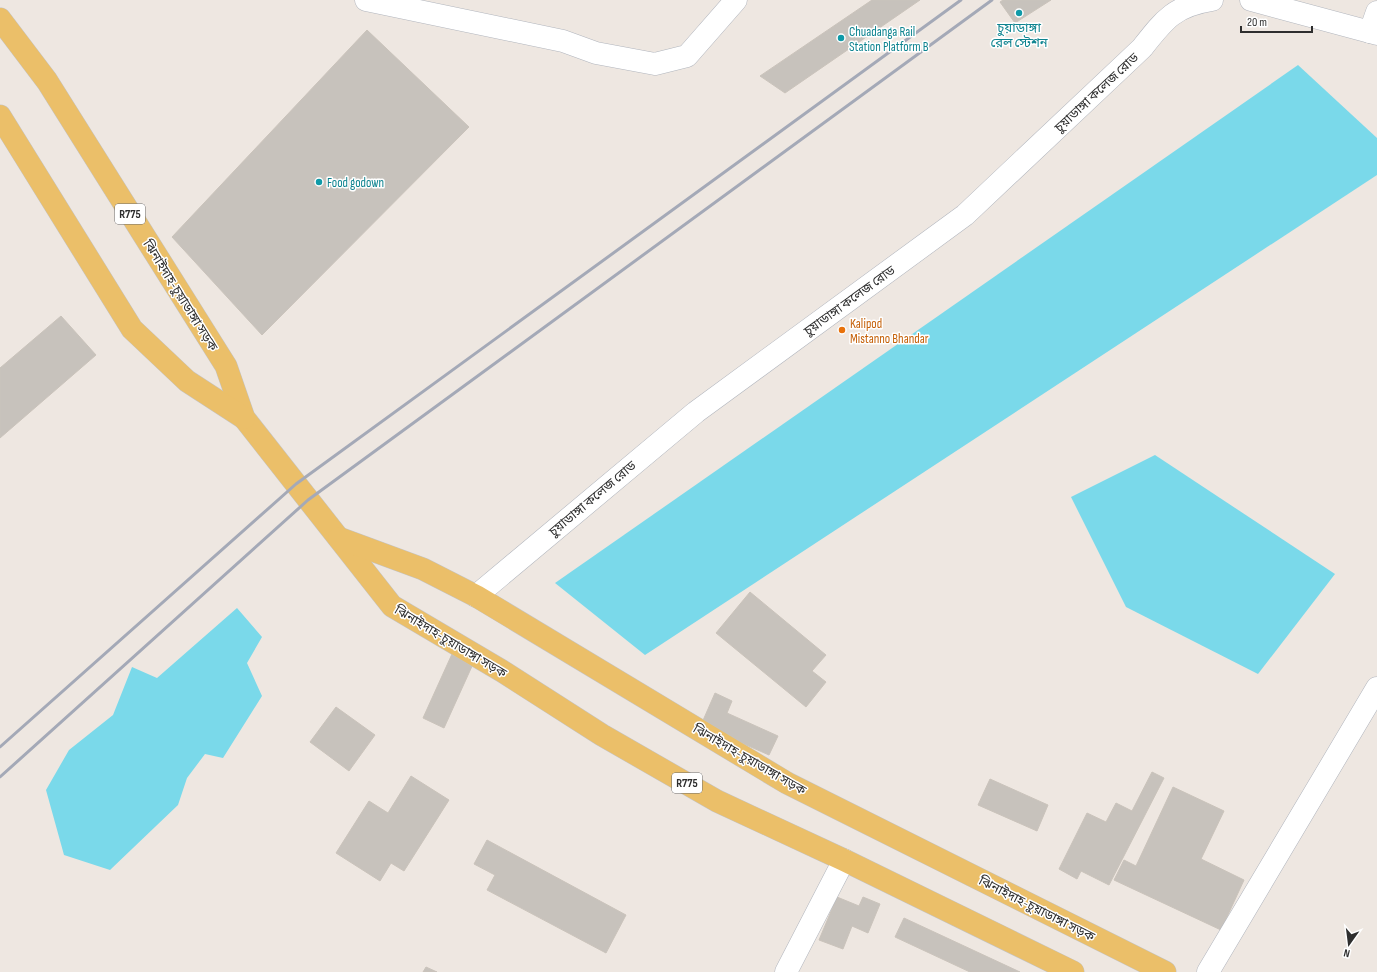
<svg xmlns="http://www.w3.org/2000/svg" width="1377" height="972" font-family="'Sofia Sans Condensed','Noto Sans Bengali',sans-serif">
  <rect width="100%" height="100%" fill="#eee7e1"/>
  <g fill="#7ad9ea">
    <path d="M1298,65L1377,138V175L645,655L555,583Z"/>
    <path d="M1155,455L1335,574L1258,674L1126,607L1071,497Z"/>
    <path d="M237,608L262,637L247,663L262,696L223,758L205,754L187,778L178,805L110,870L64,855L46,790L69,750L113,715L132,667L157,678Z"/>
  </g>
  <g fill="#c7c2bc" stroke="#cac3bb">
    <path d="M872,0H920L785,93L760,76Z"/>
    <path d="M1003,0H1051L1015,23L1000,2Z"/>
    <path d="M367,30L469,127L262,335L172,237Z"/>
    <path d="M61,316L96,355L0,438V368Z"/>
    <path d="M750,592L826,655L812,671L826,682L806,707L716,633Z"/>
    <path d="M452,654L473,664L444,728L423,718Z"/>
    <path d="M715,693L732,701L727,713L778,736L769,755L701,725Z"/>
    <path d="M336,707L375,735L349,771L310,742Z"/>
    <path d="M1152,772L1164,778L1109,885L1081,871L1077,879L1059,869L1087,813L1106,822L1116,803L1132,811Z"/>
    <path d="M411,776L449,800L404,871L391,863L380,881L336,853L369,801L388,813Z"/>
    <path d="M990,779L1048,805L1037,831L978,805Z"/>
    <path d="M1173,787L1224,811L1201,859L1244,880L1221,930L1114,880L1124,860L1136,866Z"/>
    <path d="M487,840L626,915L606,953L487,890L495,875L474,864Z"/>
    <path d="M837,897L859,906L863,897L880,904L868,933L852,926L843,949L819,940Z"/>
    <path d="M904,918L1020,972H970L895,937Z"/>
    <path d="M426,967L437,972H423Z"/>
  </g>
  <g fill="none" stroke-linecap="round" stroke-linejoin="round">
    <g stroke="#b1b5bd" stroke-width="23">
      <g id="street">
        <path d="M366,0L563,41L596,53L655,64L687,56L736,0"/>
        <path d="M1251,0L1377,34"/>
        <path d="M1370,32L1377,12"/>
        <path d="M476,596L696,412L965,215L1142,48C1164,20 1174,6 1212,0"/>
        <path d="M786,972L844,860"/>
        <path d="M1208,972L1377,688"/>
      </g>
    </g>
    <g stroke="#c4c4c4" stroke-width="23">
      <g id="primary">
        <path d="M0,19L47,81L226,366L244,418L392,606L502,671L602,735L717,801L844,860L1073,972"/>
        <path d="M0,116L132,329L187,381L244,418"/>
        <path d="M339,538L423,569L476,596L787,783L1165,972"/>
      </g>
    </g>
    <use href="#street" stroke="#fff" stroke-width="22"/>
    <use href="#primary" stroke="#ebbf69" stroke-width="22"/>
    <g stroke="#a4a9b7" stroke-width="3">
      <path d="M0,747L296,484L961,0"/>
      <path d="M0,777L308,500L992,0"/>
    </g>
  </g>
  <g fill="#0f9aa8" stroke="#fff" stroke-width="1.5">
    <circle cx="1019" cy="13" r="4"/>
    <circle cx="841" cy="38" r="4"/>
    <circle cx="319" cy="182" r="4"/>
  </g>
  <circle fill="#e8710a" stroke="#fff" stroke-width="1.5" cx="842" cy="330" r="4"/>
  <g text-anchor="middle" stroke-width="3" stroke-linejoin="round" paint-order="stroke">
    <g fill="#fff" stroke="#6d6d6d" stroke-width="1">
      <rect x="115" y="204" width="30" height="20" rx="3"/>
      <rect x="672" y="773" width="30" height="20" rx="3"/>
    </g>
    <g font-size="12" font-weight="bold" fill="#2e2e2e">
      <text x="130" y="218">R775</text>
      <text x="687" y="787">R775</text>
    </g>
    <g font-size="13" fill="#0d838f" stroke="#fff" text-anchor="start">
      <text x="1019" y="32" text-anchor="middle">চুয়াডাঙ্গা<tspan x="1019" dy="15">রেল স্টেশন</tspan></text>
      <text x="849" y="36">Chuadanga Rail<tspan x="849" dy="15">Station Platform B</tspan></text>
      <text x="327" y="187">Food godown</text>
    </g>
    <g font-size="13" fill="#2e2e2e" stroke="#fff">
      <text transform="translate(1096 92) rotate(-43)" y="5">চুয়াডাঙ্গা কলেজ রোড</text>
      <text transform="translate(181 295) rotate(58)" y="5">ঝিনাইদাহ-চুয়াডাঙ্গা সড়ক</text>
      <text transform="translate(849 300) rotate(-36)" y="5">চুয়াডাঙ্গা কলেজ রোড</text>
      <text transform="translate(592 498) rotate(-40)" y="5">চুয়াডাঙ্গা কলেজ রোড</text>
      <text transform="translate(451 641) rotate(31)" y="5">ঝিনাইদাহ-চুয়াডাঙ্গা সড়ক</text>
      <text transform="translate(750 759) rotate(30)" y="5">ঝিনাইদাহ-চুয়াডাঙ্গা সড়ক</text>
      <text transform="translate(1037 908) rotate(27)" y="5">ঝিনাইদাহ-চুয়াডাঙ্গা সড়ক</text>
    </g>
    <g font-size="13" fill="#c56008" stroke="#fff" text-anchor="start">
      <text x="850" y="328">Kalipod<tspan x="850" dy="15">Mistanno Bhandar</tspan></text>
    </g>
  </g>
  <g transform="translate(1349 944) rotate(194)" stroke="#ffffff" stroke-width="3" paint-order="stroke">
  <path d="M0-3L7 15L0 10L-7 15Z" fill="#2e2e2e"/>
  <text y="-6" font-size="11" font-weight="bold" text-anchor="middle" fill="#2e2e2e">N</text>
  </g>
  <path d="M1241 26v6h71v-6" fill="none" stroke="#2e2e2e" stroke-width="2"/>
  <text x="1247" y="26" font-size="12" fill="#2e2e2e" stroke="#ffffff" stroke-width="3" paint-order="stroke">20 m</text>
</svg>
